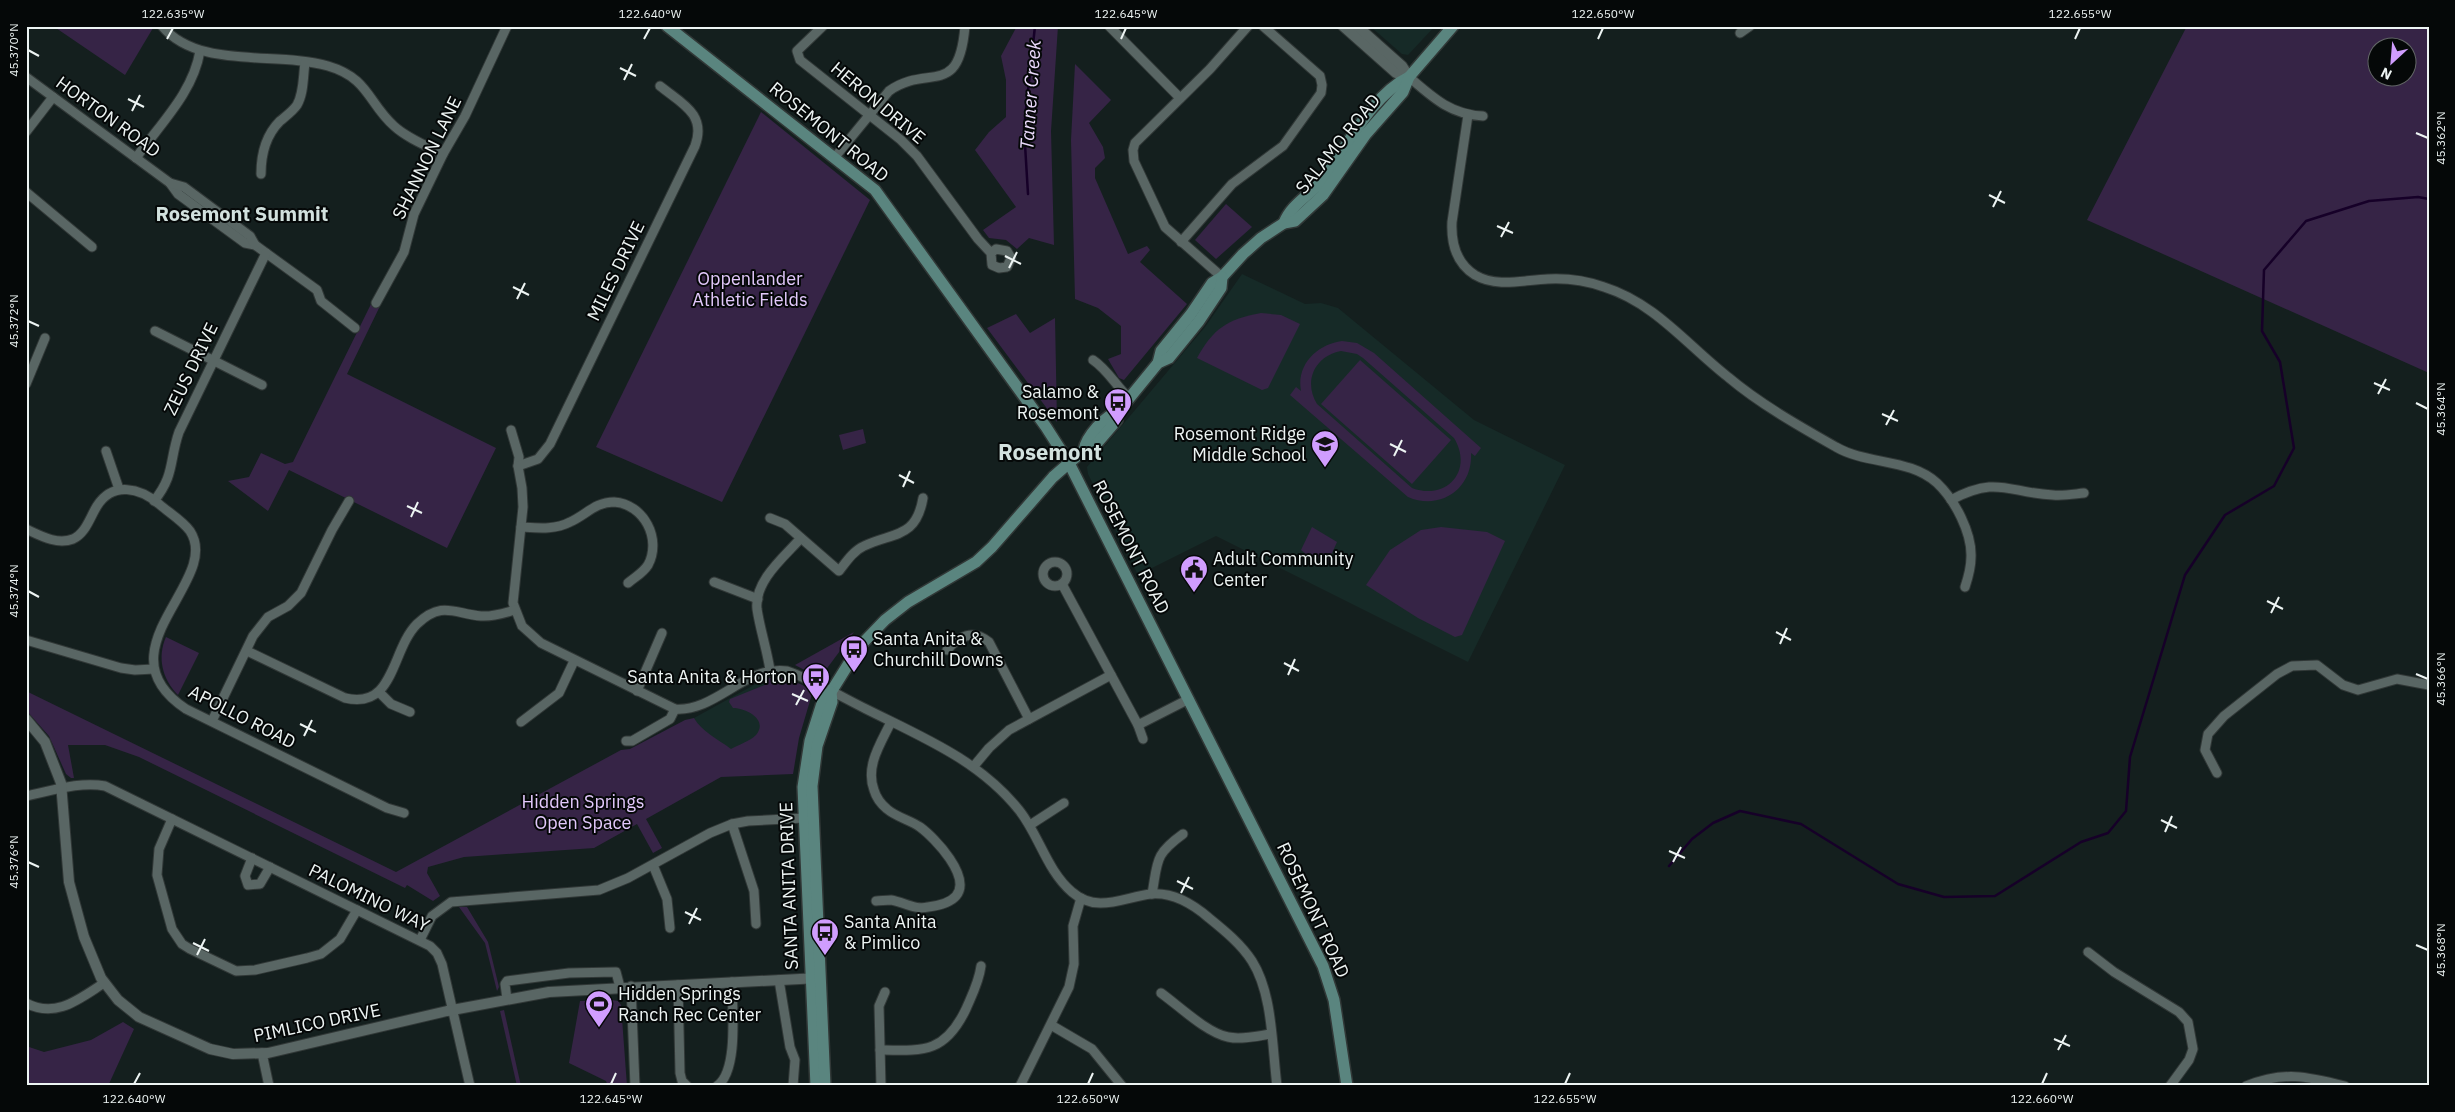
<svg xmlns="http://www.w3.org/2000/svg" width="2455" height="1112" font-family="'IBM Plex Sans',sans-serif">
  <rect width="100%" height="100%" fill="#141f1e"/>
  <g fill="#162a27">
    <path d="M1370,26H1435L1408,55L1402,54Z"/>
    <path d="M1242,274L1305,304L1321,303L1338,308L1474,420L1565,465L1468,662L1216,536L1138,575L1088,474L1087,467L1205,327Z"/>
    <path d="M765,679L794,732L723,771L694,718Z"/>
  </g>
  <g fill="#362446" fill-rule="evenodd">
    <path d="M53,26H152L153,28L125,75Z"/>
    <path d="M1017,26H1058L1051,131L1054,245L1029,238L1017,249L1006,240L989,238L983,230L1016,207L975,150L989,132L1006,117V80L1001,56Z"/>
    <path d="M2187,26H2429V373L2087,220ZM2378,48H2408V78H2378Z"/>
    <path d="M1075,64L1111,100L1089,123L1103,147L1105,158L1095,168V178L1128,254L1147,246L1150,250L1140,262L1187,304L1124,380L1119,378L1108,359L1121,354V326L1098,308L1075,299L1071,140Z"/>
    <path d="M761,112L870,200L722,502L596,447Z"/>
    <path d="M1226,204L1252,227L1216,259L1195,240Z"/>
    <path d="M372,302L380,306L347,374L496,448L447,548L289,470L268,511L228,481L249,477L261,453L285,464L293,462Z"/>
    <path d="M1261,313L1281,315L1300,324L1268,388L1262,390L1197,358C1213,329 1227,319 1261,313Z"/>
    <path d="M1016,314L1030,333L1055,318L1057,422L987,328Z"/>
    <path d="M1342,341L1357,343L1374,353L1481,448L1475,456L1471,453C1473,489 1440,511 1408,497L1290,395L1296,387L1301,391C1296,364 1318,344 1342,341ZM1341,351L1357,354L1363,358L1454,438C1474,471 1446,501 1412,488L1317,404C1303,381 1315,356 1341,351Z"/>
    <path d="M1360,360L1451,440L1412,484L1321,404Z"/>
    <path d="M863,429L866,443L843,450L839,435Z"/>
    <path d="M1312,527L1337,542L1328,562L1306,554L1301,550Z"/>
    <path d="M1441,527L1487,532L1505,541L1462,635L1455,637L1418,618L1366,585L1390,550L1421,530Z"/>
    <path d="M854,632L822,675L816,676L795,665Z"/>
    <path d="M166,637L199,653L178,695C162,679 157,657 166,637Z"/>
    <path d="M776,677C787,679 806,683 812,694L799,738L793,774L721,777L646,819L662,848L653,853L637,824L594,848L464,857L428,867L427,873L440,896L433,901L407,885L405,888L139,757L105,745H68L74,778H71L66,774L49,736L26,710V691L396,872L621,750L630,749L685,720L694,718C702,732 718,739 731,749C738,745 750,741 756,735C769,719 745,708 733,708L729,702L730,699L767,684L765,679Z"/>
    <path d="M459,907H467L488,942L499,987L497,991L485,943Z"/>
    <path d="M612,1000L618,1001L621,1005L627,1086H608L606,1081L569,1063L580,1001Z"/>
    <path d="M504,1010L521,1086H517L500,1011Z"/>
    <path d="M123,1022L134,1029L108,1086H26V1046L44,1052L91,1040Z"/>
  </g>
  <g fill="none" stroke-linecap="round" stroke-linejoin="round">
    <g stroke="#160028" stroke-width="2.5">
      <path d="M1028,194L1024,128L1035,26"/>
      <path d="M1669,866L1692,839L1713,823L1740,811L1801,824L1898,884L1944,897L1995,896L2081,842L2108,833L2126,811L2130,757L2185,575L2225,515L2274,486L2294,448L2280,362L2262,331L2264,270L2306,221L2369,201L2418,197L2429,199"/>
    </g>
    <g stroke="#313837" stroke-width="11">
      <g id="minor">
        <path d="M162,26C198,70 277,51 328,66C369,78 368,103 394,126C407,138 427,146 443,154"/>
        <path d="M823,26L797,51L800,60L901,140L917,156L978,239L991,253L992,265L999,268L1007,267L1011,258L1007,251L996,249L991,253"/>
        <path d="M1109,26L1180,98"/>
        <path d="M1740,33L1750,26"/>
        <path d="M26,77L170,183L178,194L245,243L255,245L317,290L321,301L355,328"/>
        <path d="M1409,77C1432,97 1451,115 1483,116"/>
        <path d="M1468,115L1452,222C1451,243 1456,263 1475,275C1497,288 1524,280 1548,279C1567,278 1587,281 1604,287C1655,303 1687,345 1728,377C1760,404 1799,426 1836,447C1867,465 1910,458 1937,483C1955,500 1972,533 1971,557C1971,567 1968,578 1965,587"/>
        <path d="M26,132L53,97"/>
        <path d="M835,157L889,91C928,63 959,100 965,26"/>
        <path d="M136,158C160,124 193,93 200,51"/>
        <path d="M261,174C261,154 265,136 280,121C286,116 293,111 297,105C304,93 303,76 305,63"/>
        <path d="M170,183L184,187L250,236L255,245"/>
        <path d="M26,192L92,247"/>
        <path d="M1181,242L1232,184L1283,146L1321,93L1322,85L1320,76L1263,26"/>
        <path d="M1222,277L1165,227L1134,161L1133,150L1135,143L1210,69L1248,26"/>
        <path d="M376,303L404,252L414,214L443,154L465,116L507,26"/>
        <path d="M155,331L262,385"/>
        <path d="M1093,360C1108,370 1116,386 1129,398"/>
        <path d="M26,384L45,338"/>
        <path d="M511,430L519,457L518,466L522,488L523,507L513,603L522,626L541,643L675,709C716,712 745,665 787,671C815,681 840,696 866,709C922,737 979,760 1019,810C1039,835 1047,871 1072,892C1097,914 1124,897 1151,894C1173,892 1194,905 1209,918C1225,931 1241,944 1252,961C1273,994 1272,1047 1277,1086"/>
        <path d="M106,451L119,489"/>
        <path d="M518,466L538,459L550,444L695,146C707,114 681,103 660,86"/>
        <path d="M1951,500C1998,475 2008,493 2053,495C2064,496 2074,494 2084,493"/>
        <path d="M154,501C175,475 169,461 179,432L266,253"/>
        <path d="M770,518L785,524L839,571C846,562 853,551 864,546C893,532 916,539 923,498"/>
        <path d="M521,527C538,528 555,530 570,522C586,515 595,502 614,502C644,504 662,539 648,565C643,573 635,577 628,583"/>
        <path d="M26,529C41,536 57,545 73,539C86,533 90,517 97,506C113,481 140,488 159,504C168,512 183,521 190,531C223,581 97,650 186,709L387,808L404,813"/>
        <circle cx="1055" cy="574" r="12"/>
        <path d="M714,582L758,599"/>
        <path d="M1062,584L1138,725L1143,739"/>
        <path d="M26,640L121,668L135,670L154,669"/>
        <path d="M947,650C959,636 973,629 989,642L1029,719"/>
        <path d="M247,651L345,698C395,710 391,650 417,624C442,600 455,614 481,616C493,617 504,613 515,610"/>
        <path d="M770,670C767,650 760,629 757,609C754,581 784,557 801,538"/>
        <path d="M637,691L662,633"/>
        <path d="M379,692L391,704L410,712"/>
        <path d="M212,721L253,636L268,617L288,606L301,593L332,530L349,501"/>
        <path d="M521,722L559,693L574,661"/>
        <path d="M1138,725L1189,699"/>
        <path d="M626,741H632L670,719L675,709"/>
        <path d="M974,766L989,748L1009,730L1111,675"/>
        <path d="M2217,773L2205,750L2208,734L2224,716L2277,674L2292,666L2317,665L2343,685L2358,690L2397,679L2429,685"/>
        <path d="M26,796C51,791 80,781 105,786L430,946L437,953L442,964L470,1086"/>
        <path d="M172,819L159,849L157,875L172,929L182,944L190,949L236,971L255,970L307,958L321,954L340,939L357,910"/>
        <path d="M732,824L754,891L756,924"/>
        <path d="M1030,825L1064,803"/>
        <path d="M252,858L245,876L248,885L260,884L270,867"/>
        <path d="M653,865L667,899L670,928"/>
        <path d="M1152,894C1158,861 1154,855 1183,834"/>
        <path d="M876,901C880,901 886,900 891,900C904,902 914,910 928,907C936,906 950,903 956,896C972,877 935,838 920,827C910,820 896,817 887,809C881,804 876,797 874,790C865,766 881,743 891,722"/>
        <path d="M420,940L432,916L451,902L599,890L628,878L710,833L732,824L748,821L804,818"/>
        <path d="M2088,952L2114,972L2179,1012L2188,1022L2193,1049L2189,1060L2170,1086"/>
        <path d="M779,980L790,1047L795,1060L793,1086"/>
        <path d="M678,985L680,1073L682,1081L687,1086"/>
        <path d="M631,986L635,1086"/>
        <path d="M1161,993C1179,1006 1207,1033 1228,1037C1242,1040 1257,1036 1271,1034"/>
        <path d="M507,999L505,984L507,981L569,973L616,972L620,987"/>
        <path d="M26,1003C56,1019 79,999 104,983"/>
        <path d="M1051,1025L1092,1049L1122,1086"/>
        <path d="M880,1050C924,1051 945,1053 966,1009C972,995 979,982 981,966"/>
        <path d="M262,1053L269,1086"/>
        <path d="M717,1086C739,1071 732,1007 732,982"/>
        <path d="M881,1086L879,1006L885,992"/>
        <path d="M1020,1086L1069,987L1074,964L1073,926L1081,898"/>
        <path d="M2246,1086C2284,1071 2306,1076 2345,1086"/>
      </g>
    </g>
    <g stroke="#313837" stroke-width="12">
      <g id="tertiary">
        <path d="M1343,26L1396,73L1409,77"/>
        <path d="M1357,26L1402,66L1409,77"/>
        <path d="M26,719L45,742L61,783L69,882L84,937L101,978L118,1000L139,1017L210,1049L233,1054L268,1053L447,1011L549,992L819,978"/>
      </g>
    </g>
    <g stroke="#313837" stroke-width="14">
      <g id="secondary">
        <path d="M667,26L875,190L1046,427L1069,463L1323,966L1334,1000L1347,1086"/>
        <path d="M1284,223C1290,206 1308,196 1320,183C1346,150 1370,96 1409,77"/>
        <path d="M1158,363L1161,351L1191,314L1212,283L1222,277L1243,254L1261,238L1284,223L1295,221L1323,195L1366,134L1403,92L1409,77L1453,26"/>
        <path d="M1084,450C1086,437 1105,415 1118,412"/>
        <path d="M816,1086L803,787L810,741L824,697L831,692L859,647L885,620L908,602L976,562L992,547L1053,477L1084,450L1092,449L1117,420L1118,412L1158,363L1169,358L1199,321L1221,288L1222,277"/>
        <path d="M825,1086L812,786L817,746L832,702L831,692"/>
      </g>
    </g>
    <use href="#minor" stroke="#596664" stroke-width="9"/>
    <use href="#tertiary" stroke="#596664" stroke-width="10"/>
    <use href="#secondary" stroke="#5a857f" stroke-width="11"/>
  </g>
  <path fill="none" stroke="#edf4f3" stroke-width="2" d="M167,39L173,28M644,39L650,28M1121,39L1126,28M1598,39L1603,28M2075,39L2080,28M28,50L39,56M620,68L636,76M624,80L632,64M128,99L144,107M132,111L140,95M2416,133L2428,138M1989,195L2005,203M1993,207L2001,191M1497,226L1513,233M1501,237L1509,222M1005,256L1021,264M1009,268L1017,252M513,287L529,295M517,299L525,283M28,321L39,326M2374,383L2390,390M2378,394L2386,379M2416,403L2428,409M1882,414L1898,421M1886,425L1894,410M1390,444L1406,452M1394,456L1402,440M899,475L914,483M903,487L910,471M407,506L422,513M411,517L418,502M28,591L39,597M2267,601L2283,609M2271,613L2279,597M1776,632L1791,640M1780,644L1787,628M1284,663L1299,671M2416,674L2428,679M1288,675L1295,659M792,694L808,701M796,705L804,690M300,724L316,732M304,736L312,720M2161,820L2177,828M2165,832L2172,816M1669,851L1685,858M28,862L39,867M1673,862L1681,847M1177,881L1193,889M1181,893L1189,877M685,912L701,920M689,924L697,908M193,943L209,951M2416,945L2428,950M197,955L205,939M2054,1039L2070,1046M2058,1050L2066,1035M134,1084L140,1073M611,1084L616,1073M1088,1084L1093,1073M1565,1084L1570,1073M2042,1084L2047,1073"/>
  <defs>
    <g id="bus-pin" transform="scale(1.4375)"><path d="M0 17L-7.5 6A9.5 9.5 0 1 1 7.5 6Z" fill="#d09dfe" stroke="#050808"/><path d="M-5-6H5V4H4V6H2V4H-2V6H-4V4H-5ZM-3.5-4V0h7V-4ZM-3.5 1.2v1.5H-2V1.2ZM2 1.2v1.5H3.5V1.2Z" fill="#111"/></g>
    <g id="school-pin" transform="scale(1.4375)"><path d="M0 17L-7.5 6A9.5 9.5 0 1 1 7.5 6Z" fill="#d09dfe" stroke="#050808"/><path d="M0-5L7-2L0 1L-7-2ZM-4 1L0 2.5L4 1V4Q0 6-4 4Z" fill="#111"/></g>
    <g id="civic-pin" transform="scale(1.4375)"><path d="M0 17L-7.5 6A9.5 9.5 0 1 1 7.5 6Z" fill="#d09dfe" stroke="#050808"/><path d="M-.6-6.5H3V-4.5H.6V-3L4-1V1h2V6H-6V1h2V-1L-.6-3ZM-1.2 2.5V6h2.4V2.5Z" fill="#111"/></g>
    <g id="stadium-pin" transform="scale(1.4375)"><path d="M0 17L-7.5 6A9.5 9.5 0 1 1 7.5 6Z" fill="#d09dfe" stroke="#050808"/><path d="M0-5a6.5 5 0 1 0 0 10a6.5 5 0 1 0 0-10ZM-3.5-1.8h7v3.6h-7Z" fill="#111"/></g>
  </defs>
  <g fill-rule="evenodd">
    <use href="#bus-pin" x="1118" y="402"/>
    <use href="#school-pin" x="1325" y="444"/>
    <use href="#civic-pin" x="1194" y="569"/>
    <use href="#bus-pin" x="854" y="649"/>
    <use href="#bus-pin" x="816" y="677"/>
    <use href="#bus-pin" x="825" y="932"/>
    <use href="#stadium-pin" x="599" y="1004"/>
  </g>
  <g text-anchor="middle" stroke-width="4" stroke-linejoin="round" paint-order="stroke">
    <g font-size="18" fill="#edf4f3" stroke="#050808">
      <text transform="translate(878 103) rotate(40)" y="6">HERON DRIVE</text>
      <text transform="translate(108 117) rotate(36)" y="6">HORTON ROAD</text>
      <text transform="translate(829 132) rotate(39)" y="6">ROSEMONT ROAD</text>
      <text transform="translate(1338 144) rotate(-51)" y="6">SALAMO ROAD</text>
      <text transform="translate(427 158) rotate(-64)" y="6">SHANNON LANE</text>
      <text transform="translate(616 271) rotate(-64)" y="6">MILES DRIVE</text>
      <text transform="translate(191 369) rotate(-64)" y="6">ZEUS DRIVE</text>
      <text transform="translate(1131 547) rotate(63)" y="6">ROSEMONT ROAD</text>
      <text transform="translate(242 717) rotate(27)" y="6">APOLLO ROAD</text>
      <text transform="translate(789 886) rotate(-92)" y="6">SANTA ANITA DRIVE</text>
      <text transform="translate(369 898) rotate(26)" y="6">PALOMINO WAY</text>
      <text transform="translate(1313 910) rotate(65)" y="6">ROSEMONT ROAD</text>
      <text transform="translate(317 1023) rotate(-12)" y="6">PIMLICO DRIVE</text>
    </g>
    <g font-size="18" fill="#e2c8fb" stroke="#050808">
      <text x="750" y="285">Oppenlander<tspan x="750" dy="21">Athletic Fields</tspan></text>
      <text x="583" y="808">Hidden Springs<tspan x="583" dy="21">Open Space</tspan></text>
    </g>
    <g font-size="18" fill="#edf4f3" stroke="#050808" text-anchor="start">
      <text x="1099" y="398" text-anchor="end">Salamo &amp;<tspan x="1099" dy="21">Rosemont</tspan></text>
      <text x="1306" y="440" text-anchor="end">Rosemont Ridge<tspan x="1306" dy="21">Middle School</tspan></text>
      <text x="1213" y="565">Adult Community<tspan x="1213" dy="21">Center</tspan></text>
      <text x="873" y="645">Santa Anita &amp;<tspan x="873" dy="21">Churchill Downs</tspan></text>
      <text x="797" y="683" text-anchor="end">Santa Anita &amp; Horton</text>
      <text x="844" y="928">Santa Anita<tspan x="844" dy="21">&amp; Pimlico</tspan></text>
      <text x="618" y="1000">Hidden Springs<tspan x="618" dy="21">Ranch Rec Center</tspan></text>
    </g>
    <g font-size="19" font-style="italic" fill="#ebdafc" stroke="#050808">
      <text transform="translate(1030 95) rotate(-86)" y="7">Tanner Creek</text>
    </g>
    <g font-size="20" font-weight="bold" fill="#d2e1de" stroke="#050808">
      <text x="242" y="221">Rosemont Summit</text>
    </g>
    <g font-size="22" font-weight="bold" fill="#d2e1de" stroke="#050808">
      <text x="1050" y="460">Rosemont</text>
    </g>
  </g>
  <rect width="2455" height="1112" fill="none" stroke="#050808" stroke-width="55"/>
  <g transform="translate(2392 62) rotate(206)"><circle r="24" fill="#050808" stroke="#626666"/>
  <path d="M0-4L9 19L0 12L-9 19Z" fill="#d09dfe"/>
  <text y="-8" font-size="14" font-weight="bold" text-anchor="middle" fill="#edf4f3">N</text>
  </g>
  <rect x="28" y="28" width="2400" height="1056" fill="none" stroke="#edf4f3" stroke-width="2"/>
  <g font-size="12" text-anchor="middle" fill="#edf4f3">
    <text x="173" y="18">122.635°W</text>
    <text x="650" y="18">122.640°W</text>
    <text x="1126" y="18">122.645°W</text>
    <text x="1603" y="18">122.650°W</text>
    <text x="2080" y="18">122.655°W</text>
    <text transform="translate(14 50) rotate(-90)" y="4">45.370°N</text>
    <text transform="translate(2441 138) rotate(-90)" y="4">45.362°N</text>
    <text transform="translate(14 321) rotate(-90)" y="4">45.372°N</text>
    <text transform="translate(2441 409) rotate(-90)" y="4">45.364°N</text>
    <text transform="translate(14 591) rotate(-90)" y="4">45.374°N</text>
    <text transform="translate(2441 679) rotate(-90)" y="4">45.366°N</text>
    <text transform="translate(14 862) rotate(-90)" y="4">45.376°N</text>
    <text transform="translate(2441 950) rotate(-90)" y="4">45.368°N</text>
    <text x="134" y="1103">122.640°W</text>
    <text x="611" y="1103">122.645°W</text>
    <text x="1088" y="1103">122.650°W</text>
    <text x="1565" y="1103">122.655°W</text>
    <text x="2042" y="1103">122.660°W</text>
  </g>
</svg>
